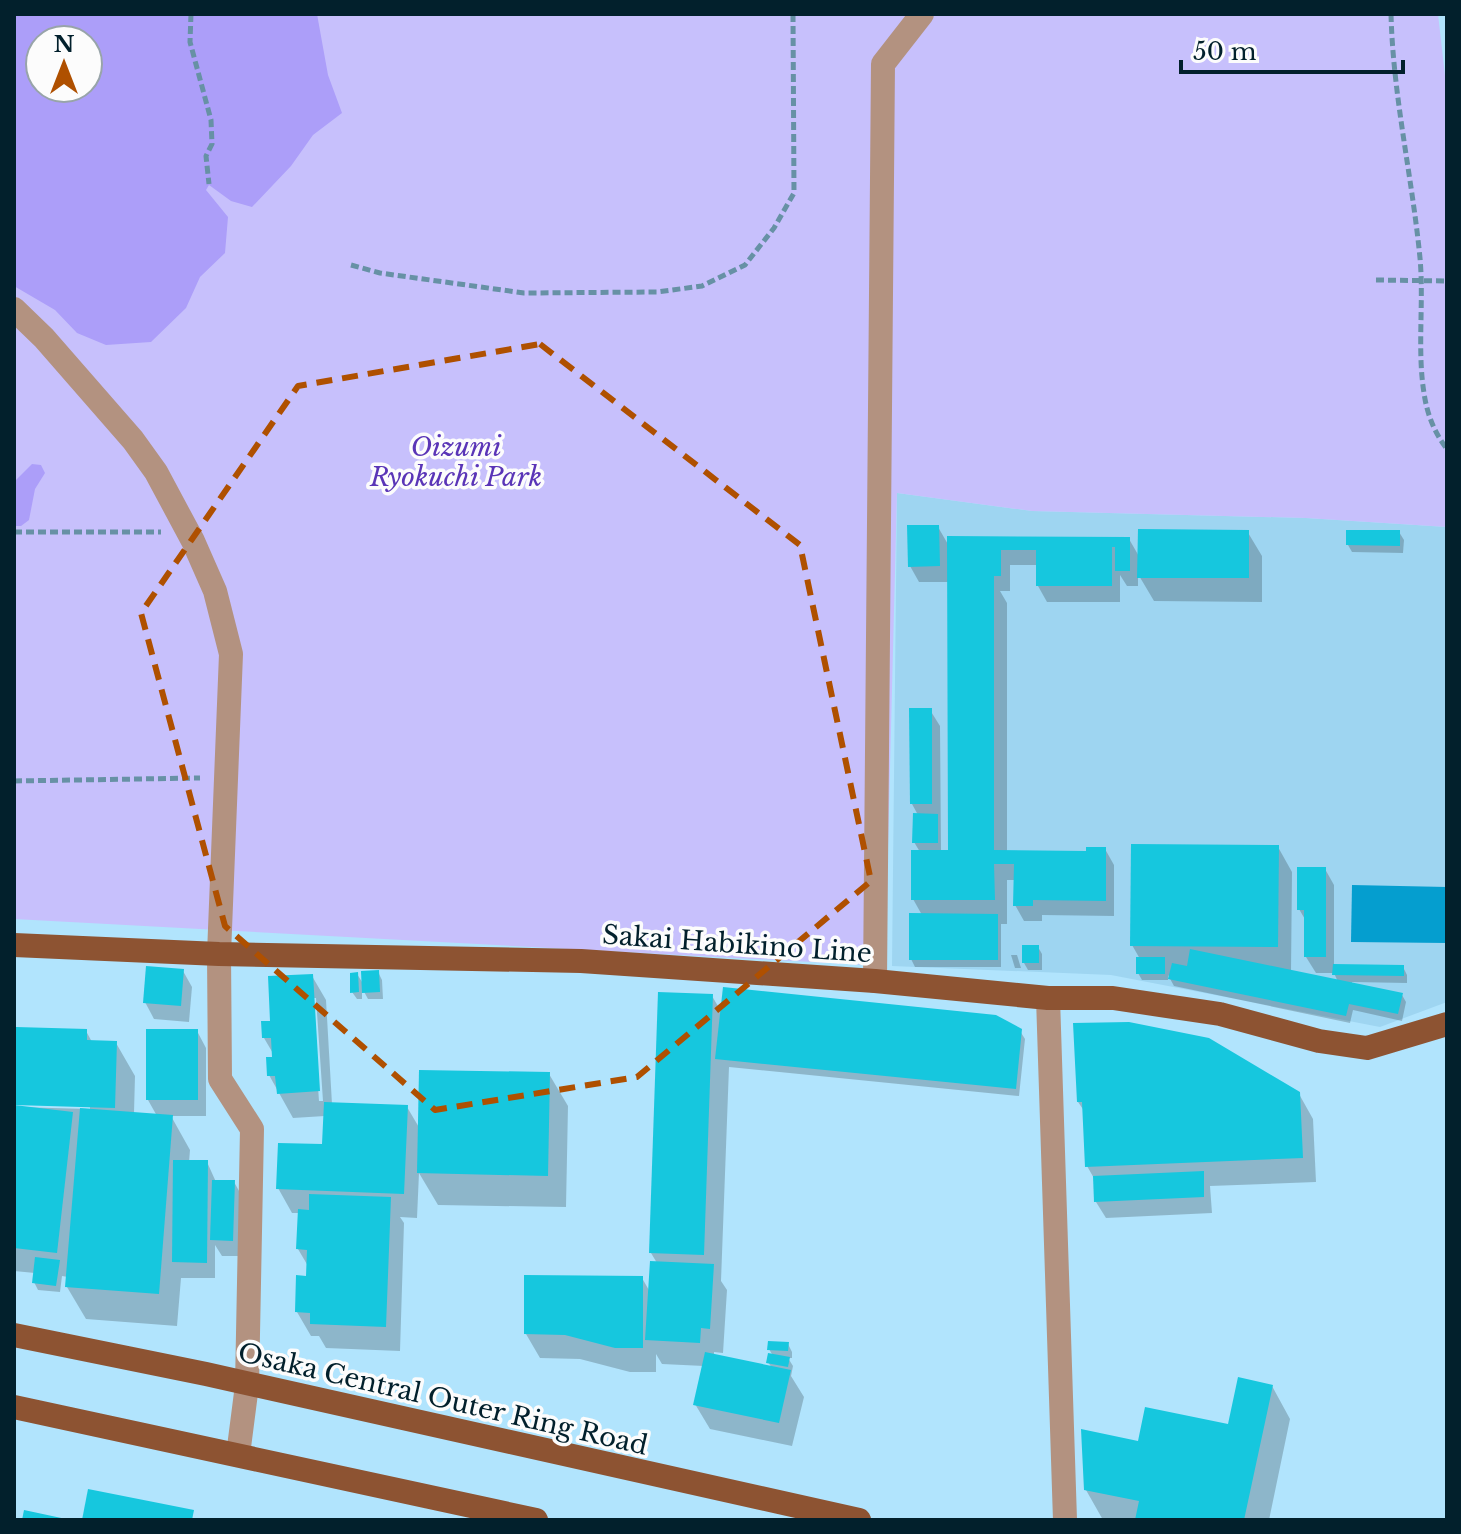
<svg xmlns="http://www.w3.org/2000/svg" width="1461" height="1534" font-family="'Libre Baskerville',serif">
  <rect width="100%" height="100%" fill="#b1e4fd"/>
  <path fill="#9ed5f1" d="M897,493L1032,511L1306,518L1447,527V1002L1380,1027L1111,975L892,966Z"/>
  <path fill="#c7c0fc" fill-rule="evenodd" d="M14,14H1438L1447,93V527L1306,518L1032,511L897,493L885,966L14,919ZM40,40H88V88H40Z"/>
  <g fill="#ac9ef9" fill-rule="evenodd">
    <path d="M14,14H317L328,75L342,113L313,135L291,166L252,207L231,201L209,185L206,190L228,217L225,253L200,277L186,308L151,342L106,345L77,333L55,310L14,286ZM40,40H88V88H40Z"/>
    <path d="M32,464L41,465L45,473L35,489L29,520L21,526H14V482Z"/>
  </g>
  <path fill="#059ecf" d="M1352,885L1447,887V943L1351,942Z"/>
  <g fill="#0003" fill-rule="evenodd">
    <path d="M938,527L949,546L1129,539L1140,558L1247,531L1262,556V602L1154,601L1138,574V586H1127L1120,575V602H1047L1038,586V565H1010V591H1000L1007,603V852L1088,853L1105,849L1114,865V916L1042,915V921H1024L1015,905L1016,880H1007V924H1001V967H915L911,959L922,915L913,899L920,852L914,842L918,815L912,804L930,710L940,726L941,852H950L949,582H919L910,566Z"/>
    <path d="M1399,532L1404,540L1403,553L1352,552L1348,545Z"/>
    <path d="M1278,847L1292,872L1291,972L1338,982L1334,973H1316L1306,957V921L1299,909L1325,869L1334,885V966L1403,967L1407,975V983L1352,982V984L1402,995L1406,1002L1402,1021L1353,1010L1350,1023L1174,986L1168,975V980H1142L1138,973L1140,959L1132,945Z"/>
    <path d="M1038,947L1042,954V970H1028L1024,963Z"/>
    <path d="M1011,955H1017L1021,968H1015Z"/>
    <path d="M183,971L192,987L189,1022L154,1019L145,1002Z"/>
    <path d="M378,972L382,980L383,999H368L362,988V999H357L352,992L357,974L364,985Z"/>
    <path d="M312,976L326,1000L332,1104L407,1107L420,1129L549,1074L568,1106L566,1207L438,1205L419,1173L417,1218L400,1217L404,1223L400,1351L326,1348L319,1336H311L297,1312L308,1278V1266L298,1249L299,1213H292L278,1188L324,1146L325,1116L293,1118L269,1075L274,1055L264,1038L273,1023ZM312,998H316L323,1101H319Z"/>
    <path d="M712,996L722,1013L1020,1031L1025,1039L1019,1096L729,1067L721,1281L727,1290L723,1353L714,1352V1356L772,1368L768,1362L773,1356L769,1349L788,1344L792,1352V1358H788L793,1366L791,1376L804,1397L792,1446L710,1429L695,1404L704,1366L662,1364L656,1354V1372H630L580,1359L540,1358L526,1334L642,1278L650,1292L657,1263L651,1253Z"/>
    <path d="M86,1031L92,1042L116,1043L135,1076L134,1113L157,1116L148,1100L197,1031L206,1048V1116H171L190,1150L189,1162H207L216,1182H234L243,1198L242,1256H222L215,1245V1278H181L177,1326L86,1319L67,1287L68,1277L62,1276L60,1292L38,1290L34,1282L35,1273L14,1271V1107L90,1109V1105L14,1103V1040Z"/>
    <path d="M1299,1094L1313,1119L1316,1182L1210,1186L1212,1213L1106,1218L1096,1202L1095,1180L1087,1166L1085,1112L1078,1102Z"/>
    <path d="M1272,1386L1290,1419L1269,1520H1103L1086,1490L1140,1443L1229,1427Z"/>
  </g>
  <g fill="#16c7de">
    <path d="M907,525H939L940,566L908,567Z"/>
    <path d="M1138,529L1249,530V578H1137Z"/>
    <path d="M1346,530H1400V546L1346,545Z"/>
    <path d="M947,536L1130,537V571H1115V547H1112V586H1036V550H1001V576H994V850L1086,851V847H1106V901L1033,900V906H1013L1014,864H994L995,900H911V850H948Z"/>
    <path d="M909,708H932V804H910Z"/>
    <path d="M913,813L938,814V843H912Z"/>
    <path d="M1131,844L1279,845L1278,947L1130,946Z"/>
    <path d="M1297,867H1326V957H1304V910H1297Z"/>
    <path d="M909,913L998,914V960H909Z"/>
    <rect x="1022" y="945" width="17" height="18"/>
    <path d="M1190,949L1403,993L1398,1014L1349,1004L1346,1016L1168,979L1172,963L1187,966Z"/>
    <rect x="1136" y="957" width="29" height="17"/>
    <path d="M1333,964L1404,965V976L1332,975Z"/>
    <path d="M146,966L184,969L181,1006L143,1003Z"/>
    <path d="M379,970L380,992L362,993L361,971Z"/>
    <path d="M358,972L359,992L350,993V973Z"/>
    <path d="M313,974L320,1091L277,1094L275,1076H267L266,1057H272L271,1038H262L261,1021H270L268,976Z"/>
    <path d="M723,987L996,1015L1022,1029L1016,1089L715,1059Z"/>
    <path d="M658,992L713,994L704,1255L649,1253Z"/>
    <path d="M1129,1022L1209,1038L1300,1092L1303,1158L1085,1167L1082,1102H1077L1073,1023Z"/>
    <path d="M16,1027L87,1029V1040L117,1041L115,1108L14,1105Z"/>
    <rect x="146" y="1029" width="52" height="71"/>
    <path d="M419,1070L550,1072L548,1176L417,1173Z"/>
    <path d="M324,1102L408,1105L404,1194L276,1189L278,1143L322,1144Z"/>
    <path d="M14,1105L73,1112L57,1253L14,1248Z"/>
    <path d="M80,1108L173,1115L159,1294L65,1287Z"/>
    <path d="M173,1160H208L207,1263L172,1262Z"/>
    <path d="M1204,1171V1197L1094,1202L1093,1176Z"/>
    <path d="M212,1180H235L233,1241L210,1240Z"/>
    <path d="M309,1194L391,1197L386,1327L310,1324V1313L295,1312L296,1275L306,1276L307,1250L296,1249L298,1209L309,1210Z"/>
    <path d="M35,1257L60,1260L56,1286L32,1283Z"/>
    <path d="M650,1261L714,1264L710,1329L701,1328L700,1343L645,1340Z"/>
    <path d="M524,1275L643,1276V1348H615L565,1335L524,1334Z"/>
    <path d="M768,1341L789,1342L788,1351L767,1350Z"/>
    <path d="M705,1352L791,1370L779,1423L693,1405Z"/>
    <path d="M768,1353L790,1357L788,1367L766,1363Z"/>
    <path d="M1238,1377L1273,1385L1244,1520H1135L1139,1501L1084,1490L1081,1429L1138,1441L1145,1407L1228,1424Z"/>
    <path d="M88,1489L194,1510L192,1520H82Z"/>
    <path d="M24,1510L66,1519V1520H22Z"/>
  </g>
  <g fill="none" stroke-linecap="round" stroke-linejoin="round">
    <g stroke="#6791a5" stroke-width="5" stroke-dasharray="8 4" stroke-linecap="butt">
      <path d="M191,14L190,42L211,120L212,144L206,156L209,184"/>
      <path d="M1391,14C1393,96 1412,176 1420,258C1424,302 1417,350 1424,393C1427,414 1434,432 1447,449"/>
      <path d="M351,265L380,273L524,293L657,292L702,286L745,265L774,228L794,193L793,14"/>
      <path d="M1376,280L1447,281"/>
      <path d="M14,532H161"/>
      <path d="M14,781L200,778"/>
    </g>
    <g stroke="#b39280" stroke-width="24">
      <path d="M14,309L44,338L133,440L156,472L193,541L215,591L231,654L219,954L220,1079L252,1129L247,1385L238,1455"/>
      <path d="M875,981L883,64L922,14"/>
      <path d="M1048,998L1065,1520"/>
    </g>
    <g stroke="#8d5332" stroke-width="24">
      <path d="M14,945L219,954L581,961L875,981L1048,998H1113L1220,1014L1319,1041L1367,1048L1447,1024"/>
      <path d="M14,1335L206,1374L859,1520"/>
      <path d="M14,1407L536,1520"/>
    </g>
  </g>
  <path fill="none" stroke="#af5000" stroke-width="6" stroke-dasharray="16 10" stroke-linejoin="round" d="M540,344L800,545L871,881L637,1077L435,1110L225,926L141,613L298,386Z"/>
  <g text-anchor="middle" stroke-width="7" stroke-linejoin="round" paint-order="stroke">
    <g font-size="26" font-style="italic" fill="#5a35b7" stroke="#fcfcfc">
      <text x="456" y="456">Oizumi<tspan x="456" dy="30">Ryokuchi Park</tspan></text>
    </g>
    <g font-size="26" fill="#02202c" stroke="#fcfcfc">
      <text transform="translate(737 944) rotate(4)" y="9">Sakai Habikino Line</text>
      <text transform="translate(443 1399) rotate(13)" y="9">Osaka Central Outer Ring Road</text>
    </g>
  </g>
  <rect width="1461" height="1534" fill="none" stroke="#02202c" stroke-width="32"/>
  <g transform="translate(64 64)"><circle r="38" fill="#fcfcfc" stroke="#98a4a9" stroke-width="2"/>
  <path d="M0-6L14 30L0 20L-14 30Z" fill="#af5000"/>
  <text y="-12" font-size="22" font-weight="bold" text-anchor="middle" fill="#02202c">N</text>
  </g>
  <path d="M1181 60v12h222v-12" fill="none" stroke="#02202c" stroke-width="4"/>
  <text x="1193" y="60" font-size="24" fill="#02202c" stroke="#fcfcfc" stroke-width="6" paint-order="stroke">50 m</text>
</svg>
